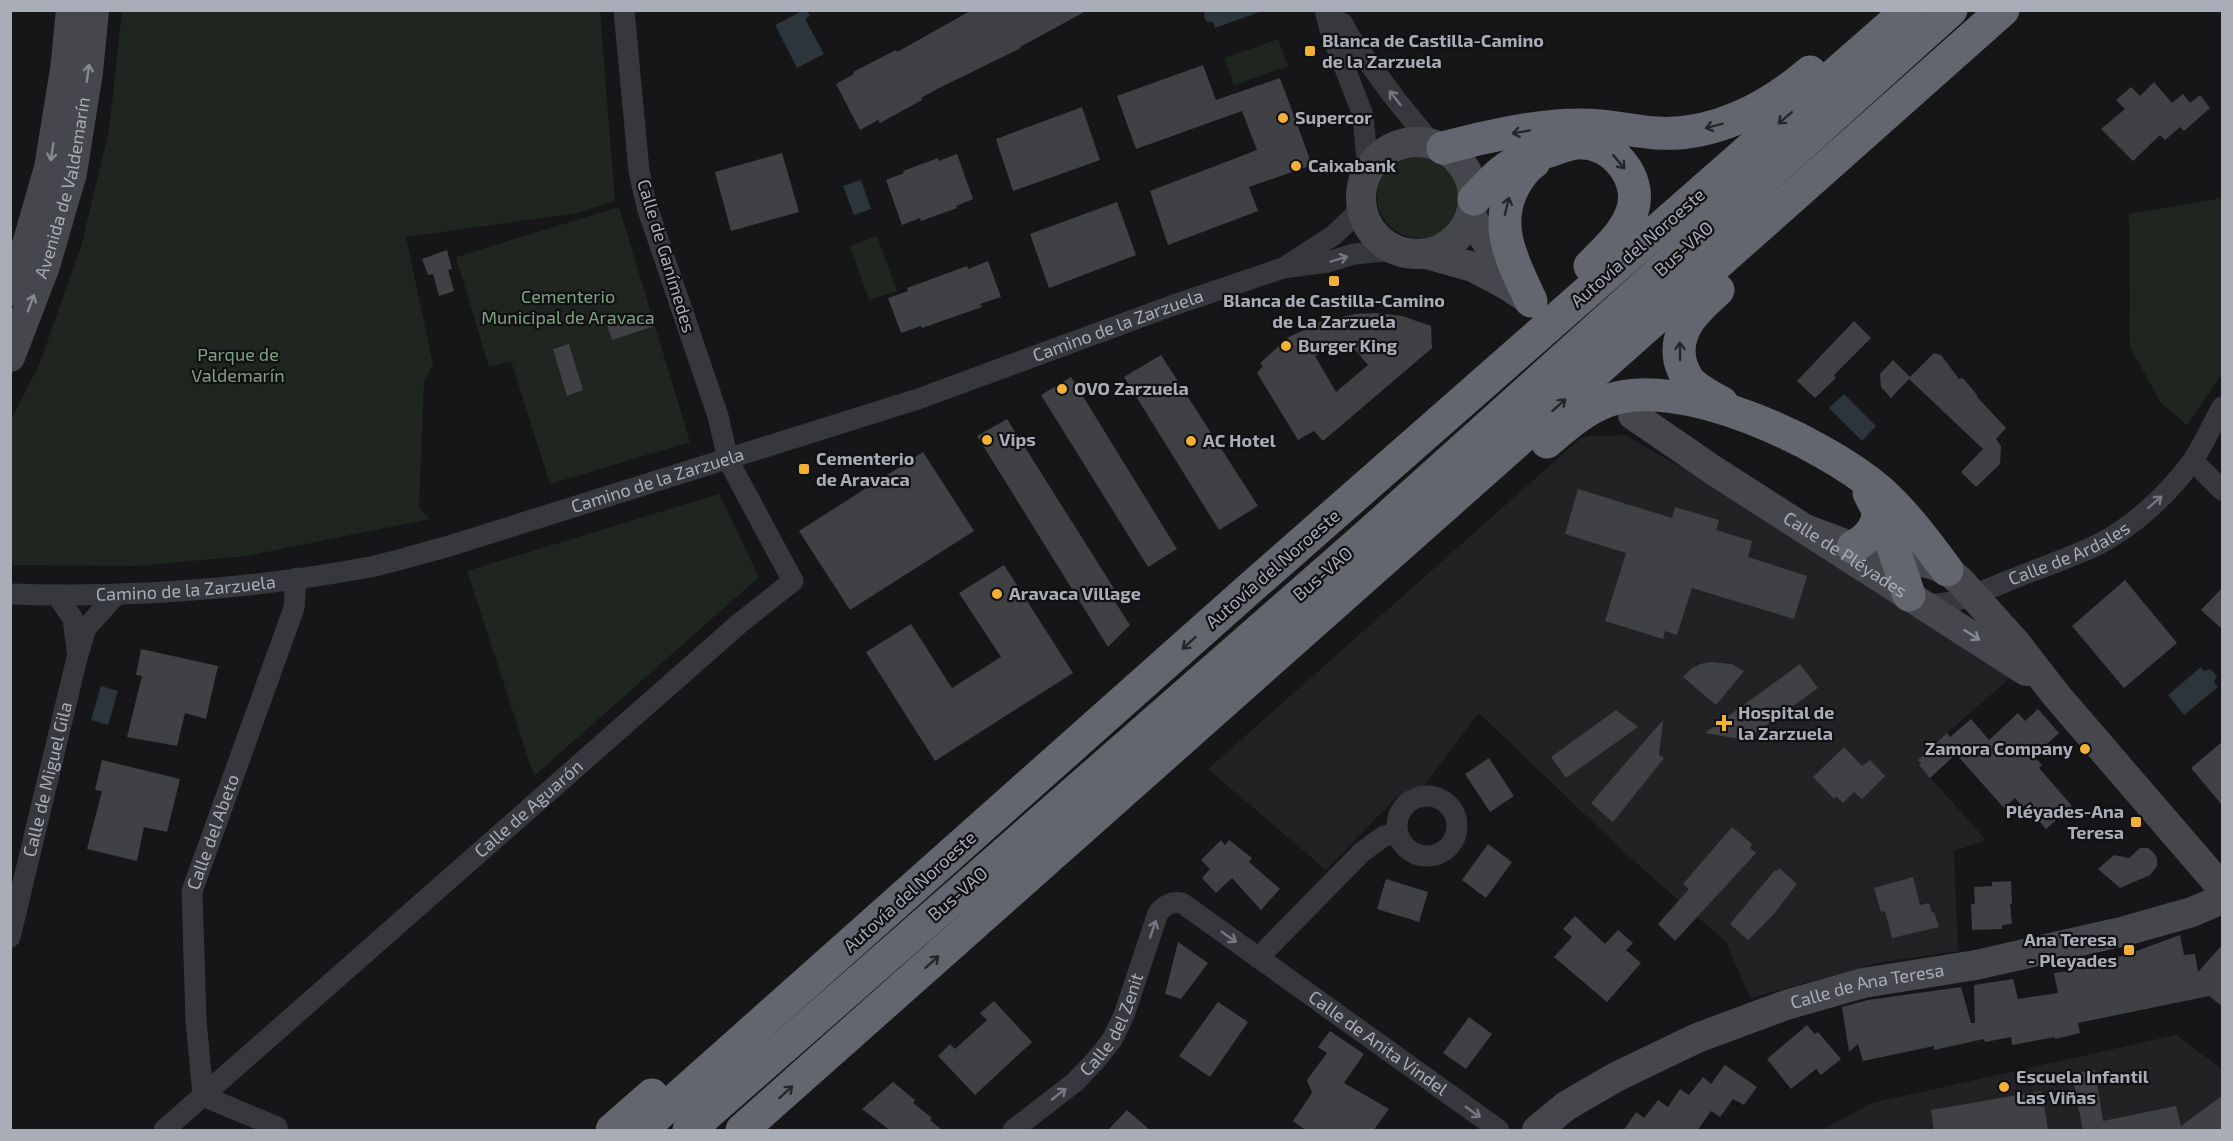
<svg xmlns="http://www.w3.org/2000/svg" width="2233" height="1141" font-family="'Exo 2',sans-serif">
  <rect width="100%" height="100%" fill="#161618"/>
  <g fill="#222225">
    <path d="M1625,435L1769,518L2010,678L1947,733L1919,765L1986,840L1954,851L1958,951L1882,962L1751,998L1725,941L1626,854L1479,713L1424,786L1411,789L1397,797L1326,870L1208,769L1582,437Z"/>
    <path d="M2176,1035L2222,1069V1130H1822L1872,1103Z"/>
  </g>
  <g fill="#1e261f">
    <path d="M122,11H600L615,201L577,213L406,237L433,364L424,382L419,508L430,519L247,556L135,566L11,565V420L39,365L81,247L109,130Z"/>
    <path d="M1278,39L1288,66L1234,85L1225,58Z"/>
    <circle cx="1419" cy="196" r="42"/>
    <path d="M2222,198V374L2187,425L2161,403L2130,347L2129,214Z"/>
    <path d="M619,207L690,442L550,484L511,361L489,367L456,257Z"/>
    <path d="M877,236L897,291L869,300L850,246Z"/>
    <path d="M719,494L759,577L534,776L467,571Z"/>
  </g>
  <g fill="#2c353c">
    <path d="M804,10L807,11L810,16L805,19L824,54L797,68L775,25Z"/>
    <path d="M1205,10H1262V11L1215,28L1213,22H1207L1204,17Z"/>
    <path d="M861,180L871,209L854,215L843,186Z"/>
    <path d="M1844,394L1876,426L1862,441L1829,408Z"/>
    <path d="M2201,667L2204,671L2210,669L2217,676L2214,682L2218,687L2184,715L2168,695Z"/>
    <path d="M101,686L118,691L108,725L91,720Z"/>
  </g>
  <g fill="#404145" fill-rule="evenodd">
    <path d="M972,10H1088L1020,47L1021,48L937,89L921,98L922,100L880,123L878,120L860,130L836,84L854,74L853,72L896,50L897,52Z"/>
    <path d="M1203,65L1216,100L1280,78L1312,165L1249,187L1258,211L1168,245L1150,191L1257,150L1242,111L1136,149L1117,96Z"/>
    <path d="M2154,82L2172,103L2183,94L2190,103L2200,95L2210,108L2184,131L2180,127L2165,140L2160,135L2133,161L2101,129L2125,109L2116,100L2131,87L2140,96Z"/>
    <path d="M1082,107L1100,160L1013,191L996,139Z"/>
    <path d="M782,153L799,212L731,231L715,172Z"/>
    <path d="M957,154L973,199L956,206L957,208L921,221L920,218L902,225L886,180L904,173L903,171L938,158L939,161Z"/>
    <path d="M1117,202L1136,255L1049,288L1030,234Z"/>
    <path d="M447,250L452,269L448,270L454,291L439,296L433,274L428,275L422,259Z"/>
    <path d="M988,261L1001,297L980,304L982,307L922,328L921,326L901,333L888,298L908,291L907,288L967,266L968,269Z"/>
    <path d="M649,313L655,326L612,340L607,325Z"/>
    <path d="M1377,313L1402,316L1431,326L1432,348L1323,441L1314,431L1298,440L1257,373L1263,366L1260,363L1289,337L1320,322L1355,314ZM1350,344L1368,365L1336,392L1315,356L1330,348Z"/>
    <path d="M1854,321L1871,338L1834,375L1836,378L1815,398L1797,381Z"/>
    <path d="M569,344L583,390L567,396L553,349Z"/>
    <path d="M1934,353L1941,355L1959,379L1963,378L1977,395V397L2006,428L1996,439L2001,446L2000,464L1976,487L1961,472L1983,449L1909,379L1891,398L1881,387L1880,374L1893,360L1910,377Z"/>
    <path d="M1161,355L1258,506L1219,530L1124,377Z"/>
    <path d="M1071,377L1177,549L1148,567L1041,395Z"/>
    <path d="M1007,419L1115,590L1110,594L1130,625L1108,647L977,436Z"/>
    <path d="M923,452L974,531L850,610L799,531Z"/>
    <path d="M1578,489L1672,518L1675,507L1719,520L1716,530L1752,541L1748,557L1807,576L1794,619L1692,588L1677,635L1665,631L1663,639L1605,621L1626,553L1565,534Z"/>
    <path d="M1004,565L1073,673L935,761L866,652L911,624L952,688L1001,657L959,593Z"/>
    <path d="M2125,580L2177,643L2124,688L2072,626Z"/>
    <path d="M2223,587V630L2201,610Z"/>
    <path d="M141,649L218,666L206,719L185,713L177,746L127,737L142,676L136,675Z"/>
    <path d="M1711,662L1732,664L1744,671L1716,705L1683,677L1691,669L1700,664Z"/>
    <path d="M1800,664L1818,688L1746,740L1705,733Z"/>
    <path d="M2038,709L2059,733L2034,756L2042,765L2039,768L2072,806L2046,829L2025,805L2023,807L2015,798L2004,808L1956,754L1930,778L1919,765L1921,763L1918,760L1947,733L1950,737L1971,719L1989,740L2018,713L2025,721Z"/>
    <path d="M1616,710L1638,727L1566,778L1551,757Z"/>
    <path d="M1663,720L1659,755L1664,758L1613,822L1591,803Z"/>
    <path d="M2223,741V806L2191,768Z"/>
    <path d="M1844,747L1862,766L1870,760L1885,776L1862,799L1854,792L1843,803L1836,796L1834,799L1813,777Z"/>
    <path d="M1489,758L1514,796L1490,812L1465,774Z"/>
    <path d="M102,760L180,779L167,832L144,827L137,861L87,849L102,791L95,790Z"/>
    <path d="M1732,827L1752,844L1750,848L1756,853L1675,941L1658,924L1689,889L1683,884Z"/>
    <path d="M1221,840L1225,845L1229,840L1252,858L1249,862L1280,889L1261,910L1232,878L1216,893L1202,878L1210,869L1201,860Z"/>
    <path d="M1488,844L1512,862L1486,898L1462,880Z"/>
    <path d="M2140,848H2148L2153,852L2157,858V866L2150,875L2120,888L2098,869L2114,855L2129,858Z"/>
    <path d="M1779,868L1797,884L1773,915L1748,940L1730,924L1775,870L1777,871Z"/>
    <path d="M1913,877L1920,905L1929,903L1932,913L1934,912L1939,927L1892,938L1885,911L1881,912L1874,888Z"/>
    <path d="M1386,879L1428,892L1419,922L1377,909Z"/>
    <path d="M2011,881L2012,904H2010L2012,924L2002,925V929L1972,930L1971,904H1975L1974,887L1992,886V882Z"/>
    <path d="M1575,916L1605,944L1618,930L1633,943L1626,950L1641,963L1607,1002L1554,957L1572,937L1563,929Z"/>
    <path d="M2180,935L2184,955L2195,954L2198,972L2223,944V1007L2209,996L2078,1023L2080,1033L2055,1039V1037L2012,1045L2011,1037L1985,1042L1984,1039L1934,1050V1046L1863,1061L1858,1044L1849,1052L1842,1007L1868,1000L1961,987L1971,1023H1975L1974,985L2013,979L2018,999L2058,993L2054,973L2068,971L2131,953Z"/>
    <path d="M1178,942L1208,963L1181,999L1165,994Z"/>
    <path d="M994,1001L1032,1042L975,1095L938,1056L950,1044L955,1049L987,1020L980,1013Z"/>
    <path d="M1218,1002L1248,1022L1210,1077L1179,1056Z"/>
    <path d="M1469,1017L1492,1034L1466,1069L1443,1053Z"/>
    <path d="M1807,1025L1815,1034L1818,1032L1841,1059L1821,1075L1816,1069L1791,1089L1767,1059Z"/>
    <path d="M1330,1031L1364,1054L1344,1083L1389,1109L1373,1131H1307L1293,1121L1312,1093L1307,1080L1327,1053L1318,1047Z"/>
    <path d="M1725,1065L1757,1087L1744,1105L1733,1099L1720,1117L1711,1111L1697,1131H1623L1636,1112L1644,1118L1658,1100L1668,1107L1680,1089L1689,1095L1703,1077L1711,1084Z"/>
    <path d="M2095,1070L2103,1121L2176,1106L2181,1126L2223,1095V1131H2083L2072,1074Z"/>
    <path d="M893,1082L915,1100L913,1103L932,1118L930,1120L943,1131H891L862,1109Z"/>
    <path d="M2042,1091L2048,1131H1934L1931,1110Z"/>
    <path d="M1127,1110L1151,1131H1107Z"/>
  </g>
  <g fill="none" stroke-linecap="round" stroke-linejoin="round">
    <g stroke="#37383d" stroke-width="21">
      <path d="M1325,10L1330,30L1363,115L1368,172"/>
      <path d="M1334,19L1343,24L1350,37L1393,96L1432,144"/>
      <path d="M1288,265L1334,235L1362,208"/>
      <path d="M2193,461L2222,490"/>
      <path id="s1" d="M10,594C130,598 252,589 370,567C397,561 423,553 449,546L918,399L1171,306L1283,268L1328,262L1354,254L1395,250"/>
      <path d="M57,595L73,619L77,650"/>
      <path id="s2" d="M1923,604C1953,607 1982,591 2010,580C2039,568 2071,558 2099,544C2134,526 2168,494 2191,463C2203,446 2212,425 2222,407"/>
      <circle cx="1427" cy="826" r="30"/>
      <path id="s3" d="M10,937L77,658L86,628L116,595"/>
      <path d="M1258,958L1362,852L1384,836L1398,834"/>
      <path id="s4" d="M203,1096L196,1020L192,891L294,608L296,578"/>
      <path d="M203,1096L277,1127"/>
      <path id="s5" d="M164,1130L740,623L793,581L728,460L718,416L647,207L639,171L624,10"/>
      <path id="s6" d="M1013,1130L1075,1082L1095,1061L1112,1040L1124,1015L1158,913C1165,905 1171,901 1182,903L1499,1130"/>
    </g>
    <g stroke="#45474d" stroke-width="30">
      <circle cx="1417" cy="198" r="56"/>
      <path d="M1471,216L1492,251L1518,284"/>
      <path d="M1427,254L1473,267L1507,285L1531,301"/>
      <path d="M10,291L23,258L49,168L65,70L71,10"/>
      <path id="s7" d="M10,357L45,266L72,173L88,72L94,10"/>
      <path id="s8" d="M1633,415L1713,470L2026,671"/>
      <path d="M1805,529L1853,547L1931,564L1947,570L1960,581L2015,642L2056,695L2222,888"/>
      <path id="s9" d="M1537,1130L1566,1106L1616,1077L1697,1038L1786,1005L1863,983L1976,965L2125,931L2192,912L2222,899"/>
    </g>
    <g stroke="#63666e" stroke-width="33">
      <path d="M1443,148C1482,137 1538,125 1578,125C1604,124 1630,131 1656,133C1713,137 1768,108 1810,72"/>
      <path d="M1474,199C1487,187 1499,171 1515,163C1526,157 1538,155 1549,151C1558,148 1566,144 1576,143C1611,139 1644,178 1632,212C1625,233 1605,251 1590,266"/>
      <path d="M1718,290C1696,310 1674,329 1680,361C1682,368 1686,377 1690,382C1699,391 1711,397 1722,403"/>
      <path d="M1531,301C1514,264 1492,226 1514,186C1519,177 1525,168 1534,162"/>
      <path d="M1547,442C1564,427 1585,409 1607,401C1680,374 1822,442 1879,490C1905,513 1926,542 1947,570"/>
      <path d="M1869,493L1887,528L1909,595"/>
      <path d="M1853,547C1869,538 1877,528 1879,510"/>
      <path d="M612,1130L652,1095"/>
      <path d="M641,1130L1248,590L1908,10"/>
      <path d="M689,1130L1361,541L1951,10"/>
      <path d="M742,1130L2003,10"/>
    </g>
  </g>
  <defs><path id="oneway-shaft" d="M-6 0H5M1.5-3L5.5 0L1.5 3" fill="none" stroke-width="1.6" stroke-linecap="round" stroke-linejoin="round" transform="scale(1.5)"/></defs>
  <g stroke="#858993">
    <use href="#oneway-shaft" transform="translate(88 73) rotate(-82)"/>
    <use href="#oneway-shaft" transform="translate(52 152) rotate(99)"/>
    <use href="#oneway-shaft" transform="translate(31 303) rotate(-70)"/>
    <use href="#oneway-shaft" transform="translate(1972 635) rotate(33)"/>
  </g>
  <g stroke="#757881">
    <use href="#oneway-shaft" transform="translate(1395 98) rotate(-128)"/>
    <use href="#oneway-shaft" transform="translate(1339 259) rotate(-17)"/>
    <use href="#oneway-shaft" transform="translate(2155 502) rotate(-41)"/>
    <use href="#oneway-shaft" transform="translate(1153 929) rotate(-71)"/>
    <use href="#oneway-shaft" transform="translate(1229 937) rotate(35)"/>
    <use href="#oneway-shaft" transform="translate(1059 1094) rotate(-38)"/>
    <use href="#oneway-shaft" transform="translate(1473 1112) rotate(36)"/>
  </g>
  <g stroke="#26262a">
    <use href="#oneway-shaft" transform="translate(1785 118) rotate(139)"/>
    <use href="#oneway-shaft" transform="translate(1714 126) rotate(165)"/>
    <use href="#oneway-shaft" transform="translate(1521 132) rotate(170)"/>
    <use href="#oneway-shaft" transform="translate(1619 162) rotate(50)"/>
    <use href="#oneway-shaft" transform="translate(1507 206) rotate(-76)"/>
    <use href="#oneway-shaft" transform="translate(1680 351) rotate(-91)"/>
    <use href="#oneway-shaft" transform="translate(1559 405) rotate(-42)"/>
    <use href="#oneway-shaft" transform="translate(1189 643) rotate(138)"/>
    <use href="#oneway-shaft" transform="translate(932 962) rotate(-42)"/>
    <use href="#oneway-shaft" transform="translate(786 1092) rotate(-42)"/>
  </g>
  <g fill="#f2b134" stroke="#111113" stroke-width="2">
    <rect x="1304" y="45" width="12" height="12" rx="3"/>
    <circle cx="1283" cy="118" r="6"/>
    <circle cx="1296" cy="166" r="6"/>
    <rect x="1328" y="275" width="12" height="12" rx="3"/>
    <circle cx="1286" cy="346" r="6"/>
    <circle cx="1062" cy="389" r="6"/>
    <circle cx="987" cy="440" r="6"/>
    <circle cx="1191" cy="441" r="6"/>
    <rect x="798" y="463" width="12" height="12" rx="3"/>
    <circle cx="997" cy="594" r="6"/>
    <path d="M1721 714h6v6h6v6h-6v6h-6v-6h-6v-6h6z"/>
    <circle cx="2085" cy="749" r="6"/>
    <rect x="2130" y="816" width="12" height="12" rx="3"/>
    <rect x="2123" y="944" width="12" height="12" rx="3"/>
    <circle cx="2004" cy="1087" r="6"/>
  </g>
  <g text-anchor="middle" stroke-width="4.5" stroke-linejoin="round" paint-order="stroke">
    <g font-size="18" font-weight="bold" fill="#a8adb8" stroke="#111113" text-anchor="start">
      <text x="1322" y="47">Blanca de Castilla-Camino<tspan x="1322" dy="21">de la Zarzuela</tspan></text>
      <text x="1295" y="124">Supercor</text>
      <text x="1308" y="172">Caixabank</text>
      <text x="1334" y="307" text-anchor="middle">Blanca de Castilla-Camino<tspan x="1334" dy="21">de La Zarzuela</tspan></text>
      <text x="1298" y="352">Burger King</text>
      <text x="1074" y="395">OVO Zarzuela</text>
      <text x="999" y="446">Vips</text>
      <text x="1203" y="447">AC Hotel</text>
      <text x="816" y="465">Cementerio<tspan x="816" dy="21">de Aravaca</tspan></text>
      <text x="1009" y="600">Aravaca Village</text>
      <text x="1738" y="719">Hospital de<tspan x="1738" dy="21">la Zarzuela</tspan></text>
      <text x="2073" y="755" text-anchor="end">Zamora Company</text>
      <text x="2124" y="818" text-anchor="end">Pléyades-Ana<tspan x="2124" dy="21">Teresa</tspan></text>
      <text x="2117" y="946" text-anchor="end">Ana Teresa<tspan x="2117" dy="21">- Pleyades</tspan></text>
      <text x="2016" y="1083">Escuela Infantil<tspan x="2016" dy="21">Las Viñas</tspan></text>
    </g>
    <g font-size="18" fill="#a8adb8" stroke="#111113">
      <text dy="6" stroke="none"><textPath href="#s7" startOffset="178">Avenida de Valdemarín</textPath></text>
      <text transform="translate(1638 248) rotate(-41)" y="6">Autovía del Noroeste</text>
      <text transform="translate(1684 249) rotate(-42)" y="6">Bus-VAO</text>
      <text transform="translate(666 256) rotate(73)" y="6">Calle de Ganímedes</text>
      <text dy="6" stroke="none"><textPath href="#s1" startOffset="1148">Camino de la Zarzuela</textPath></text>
      <text dy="6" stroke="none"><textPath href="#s1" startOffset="662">Camino de la Zarzuela</textPath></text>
      <text dy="6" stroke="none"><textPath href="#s2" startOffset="156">Calle de Ardales</textPath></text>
      <text dy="6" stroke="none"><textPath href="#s8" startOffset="254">Calle de Pléyades</textPath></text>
      <text transform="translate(1273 569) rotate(-41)" y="6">Autovía del Noroeste</text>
      <text transform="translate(1323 574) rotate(-41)" y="6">Bus-VAO</text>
      <text dy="6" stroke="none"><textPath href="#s1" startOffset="176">Camino de la Zarzuela</textPath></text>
      <text dy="6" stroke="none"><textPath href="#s3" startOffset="162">Calle de Miguel Gila</textPath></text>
      <text dy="6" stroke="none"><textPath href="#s5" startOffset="486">Calle de Aguarón</textPath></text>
      <text dy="6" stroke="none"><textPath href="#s4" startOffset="268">Calle del Abeto</textPath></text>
      <text transform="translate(910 892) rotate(-42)" y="6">Autovía del Noroeste</text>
      <text transform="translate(958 894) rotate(-41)" y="6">Bus-VAO</text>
      <text dy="6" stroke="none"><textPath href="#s9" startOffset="364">Calle de Ana Teresa</textPath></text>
      <text dy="6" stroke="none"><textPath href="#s6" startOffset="148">Calle del Zenit</textPath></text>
      <text dy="6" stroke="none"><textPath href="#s6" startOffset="538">Calle de Anita Vindel</textPath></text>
    </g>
    <g font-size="18" fill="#7fa381" stroke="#111113">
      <text x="568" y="303">Cementerio<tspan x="568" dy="21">Municipal de Aravaca</tspan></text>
      <text x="238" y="361">Parque de<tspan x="238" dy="21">Valdemarín</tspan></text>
    </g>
  </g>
  <rect width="2233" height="1141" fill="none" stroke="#a8adb8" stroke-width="24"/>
</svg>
